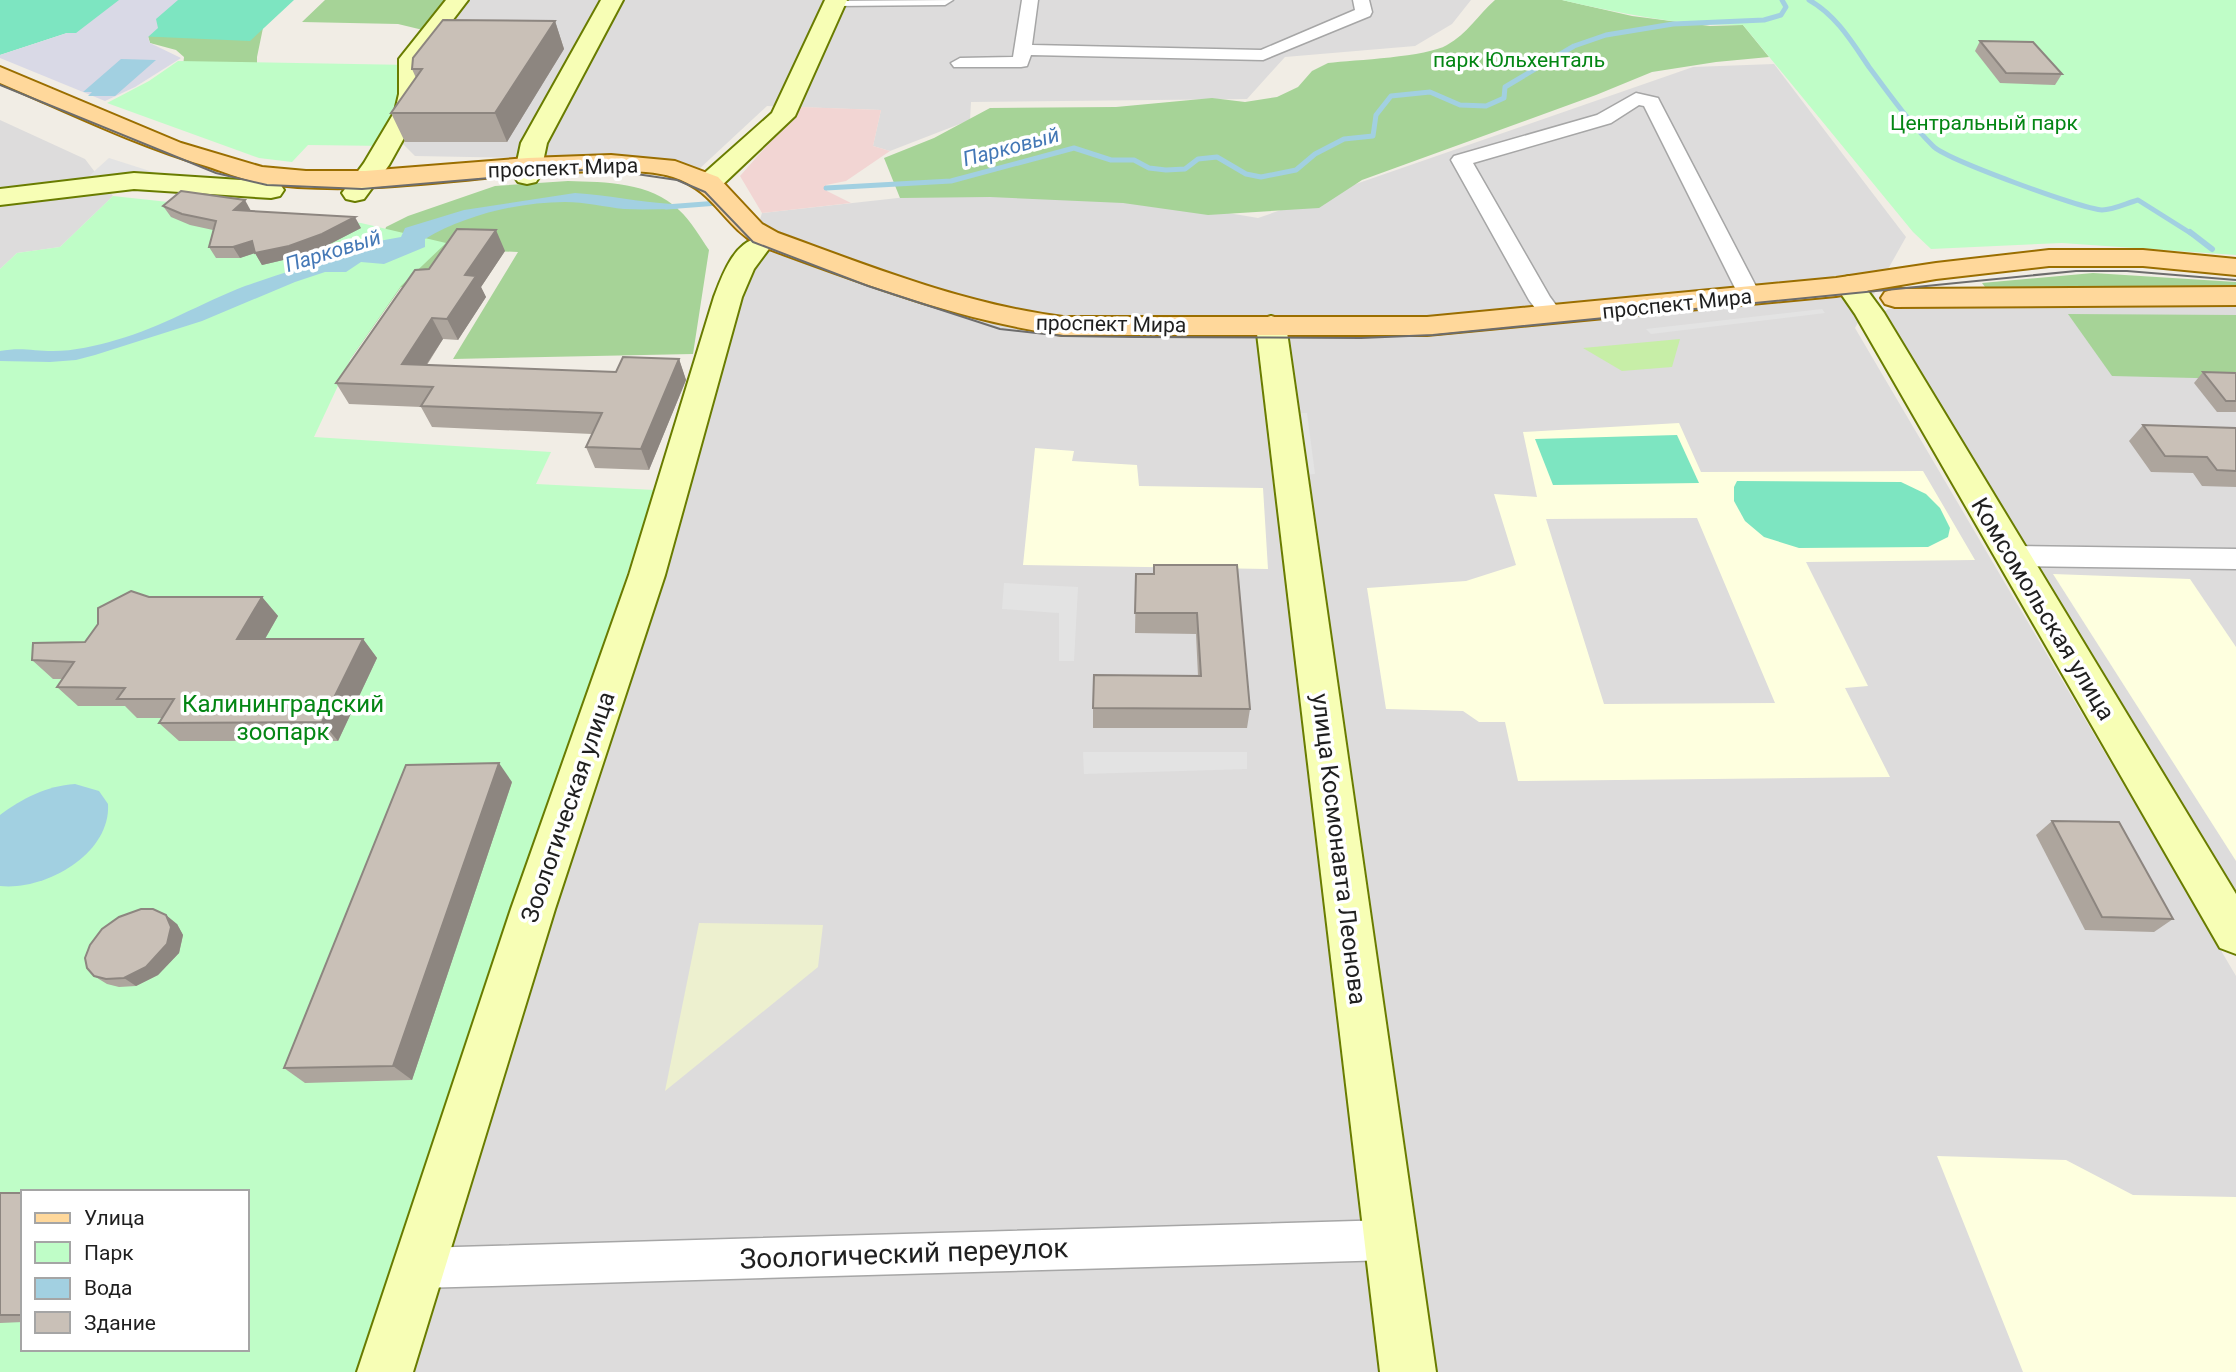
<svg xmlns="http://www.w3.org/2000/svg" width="2236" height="1372" font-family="Roboto,sans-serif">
  <rect width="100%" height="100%" fill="#f1ede5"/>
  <g fill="#dddcdc">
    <path d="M460,0H1471L1452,24L1415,46L1285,57L1247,99L971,102L970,120L890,151L873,146L881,110L767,106L697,171L645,160L415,156L401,142L430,103L419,50Z"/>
    <path d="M1774,64L1906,237L1855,328L2236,976V1372H402L762,213L1043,182L1258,218L1693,67Z"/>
    <path d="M0,120L85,159L113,196L60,247L17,253L0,269Z"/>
    <path d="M1951,305H2236V892L1882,319V314L1888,309Z"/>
  </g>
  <path fill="#f2d5d3" d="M801,107L881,110L873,146L890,151L846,181L826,185L827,191L851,203L762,213L740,176Z"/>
  <g fill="#feffdf" fill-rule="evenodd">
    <path d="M1679,423L1701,472L1923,471L1975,560L1806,562L1868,686L1845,688L1890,777L1518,781L1505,722H1479L1463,711L1386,709L1367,588L1466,581L1516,565L1494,494L1537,497L1523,432ZM1697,518L1775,703L1604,704L1546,519Z"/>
    <path d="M1035,448L1074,451L1072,461L1137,465L1139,486L1263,488L1268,569L1023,565Z"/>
    <path d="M2053,574L2190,579L2236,647V861Z"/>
    <path d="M1937,1156L2066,1160L2133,1195L2236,1197V1372H2023Z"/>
  </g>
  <path fill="#edf0cf" d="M699,923L823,925L818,967L665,1091Z"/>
  <path fill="#c7eea7" d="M1680,339L1672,367L1622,371L1583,348Z"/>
  <g fill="#a6d397">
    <path d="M325,0H451L423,30L398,24L302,22Z"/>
    <path d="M1495,0H1562L1632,16L1710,26L1743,25L1769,57L1716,62L1652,72L1596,95L1362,180L1319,208L1208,215L1123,203L990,197L900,198L884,158L934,138L990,108L1116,107L1212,98L1245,102L1277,97L1298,87L1312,71L1328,63C1355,60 1427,57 1447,45C1467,34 1478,15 1495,0Z"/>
    <path d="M158,28H263L257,57V69L183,67L184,57L176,50L150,43L148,36Z"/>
    <path d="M568,181C606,182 650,182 679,210C691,221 700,237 709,250L693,354L453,359L518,252L467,250L425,291L401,287L351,358L386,227L408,216L495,186Z"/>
    <path d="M2093,273L2236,282V291L1985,287L1982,283Z"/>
    <path d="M2068,314L2236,315V379L2112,376Z"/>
  </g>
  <g fill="#bffdc7" fill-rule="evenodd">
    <path d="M1562,0H2236V255L2062,243L1931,249L1913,232L1743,25C1681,26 1622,14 1562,0Z"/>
    <path d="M178,61L411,65L387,146L308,145L292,162L259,158L107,103L149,81Z"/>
    <path d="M113,196L361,223L446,243L401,286L351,358L314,437L551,452L536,484L655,490L361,1372H0V269L17,253L60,247ZM23,1192H247V1349H23Z"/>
  </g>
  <g fill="#7de5c1">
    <path d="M0,0H294L250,41L67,33L0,55Z"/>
    <path d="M1677,435L1699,483L1553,485L1535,439Z"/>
    <path d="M1737,481L1901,482L1926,494L1940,508L1950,528L1948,537L1928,547L1799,548L1764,537L1745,521L1734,501V487Z"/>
  </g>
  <g fill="#e3e3e3">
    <path d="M109,158L178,180L182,194L108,187L89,176Z"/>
    <path d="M1822,309L1825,313L1651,334L1646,329Z"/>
    <path d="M1292,413H1307L1315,474L1301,475Z"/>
    <path d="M1004,583L1078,587L1074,661H1059V613L1002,609Z"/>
    <path d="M1083,752H1247V769L1084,774Z"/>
  </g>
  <path fill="#d9d9e6" d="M119,0H178L156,19L158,28L148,37L150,43L181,58L135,87L105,101L0,58V55L67,33H76Z"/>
  <g fill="#a2d0e1">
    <path d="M121,59L156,60L115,96H88L92,92H83Z"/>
    <path d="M575,193C607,195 639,202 672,204L678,209C660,209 642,210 624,209C605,207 585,202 565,202C519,202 465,215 425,239V247L384,264L361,262L346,272H325L295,282L202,321L95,355L76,360L50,362L0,361V351C21,347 33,351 53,351C74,351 96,346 116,340C162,327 201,303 245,286C282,273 320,262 357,249L368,243L401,237L405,228L464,210Z"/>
    <path d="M75,784L99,791L108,804C111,854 45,891 0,886V815C23,798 46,786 75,784Z"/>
  </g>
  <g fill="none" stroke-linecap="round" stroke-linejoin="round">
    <g stroke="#a2d0e1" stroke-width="5">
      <path d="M1809,0C1836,15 1852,42 1869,67C1889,94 1909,122 1933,146C1945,159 2082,209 2102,210C2113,210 2127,203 2138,200L2192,234"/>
      <path d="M826,188L951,181L1074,148L1111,160H1134L1149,168L1166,170L1185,169L1198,159L1217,157L1246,174L1261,177L1296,170L1315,154L1344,139L1373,136L1376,115L1391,96L1430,92L1460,105L1486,106L1504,98L1505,87L1574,46L1606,35L1673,24L1764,20L1781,15L1786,7L1782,0"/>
      <path d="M666,207L718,203"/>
    </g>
    <path stroke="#a2d0e1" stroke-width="6" d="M2190,232L2212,249"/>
    <g stroke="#a6a6a6" stroke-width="3">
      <g id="street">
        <path d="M953,0L945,5L835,6L827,1Z"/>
        <path d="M1022,0H1038L1032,45L1261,50L1355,10L1353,0H1369L1372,12L1370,16L1263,60L1031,55L1027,66L1021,67H954L951,63L960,58L1013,57Z"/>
        <path d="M1636,93L1658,98L1660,102L1761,296L1758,301H1742L1739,296L1644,106L1639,105L1611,123L1473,163L1550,297L1564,316L1561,321H1545L1529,300L1451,160L1454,156L1597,115Z"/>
        <path d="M2011,546L2236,549V569L2011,566L2001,563L1997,556L2001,549Z"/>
        <path d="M1390,1220L1404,1226L1410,1240L1404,1254L1390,1260L419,1288L405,1282L399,1268L405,1254L419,1248Z"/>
      </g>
    </g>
    <g stroke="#697c00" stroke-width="4">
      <g id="secondary">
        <path d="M446,0H468L423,59V94L419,111L389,165L364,199L355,201L346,199L342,193L364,163L395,111L399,94V59Z"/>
        <path d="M601,0H623L547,143L540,176L536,182L527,184L518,182L514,176L521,143Z"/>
        <path d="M825,0H847L795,116L718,189L709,191L700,189L696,183L700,177L772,113Z"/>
        <path d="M134,173L271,182L280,184L284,190L280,196L271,198L134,189L0,205V189Z"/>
        <path d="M757,238L767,240L771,246L754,269L742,297L665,575L555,909L413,1372H357L511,909L629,575L714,297C722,276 733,244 757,238Z"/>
        <path d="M1849,276L1859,279L1884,313L2236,894V954L2220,948L1855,314L1835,285L1839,279Z"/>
        <path d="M1271,316L1281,319L1286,325L1436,1372H1380L1256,325L1261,319Z"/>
      </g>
    </g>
    <g stroke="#9a6e00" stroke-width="4">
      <g id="primary">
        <path d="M0,67L181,143L262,167L306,171H365L528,158L611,155L675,161L718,177L762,224L778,233C872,267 963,304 1063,317H1427L1836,278L1936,263L2049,250H2143L2236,259V275L2143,266H2049L1936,279L1836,296L1427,335H1063C956,320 859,282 758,245C722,224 715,191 673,177C645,168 597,171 567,172C466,176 362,198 261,183C243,180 224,172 206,166C135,145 68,112 0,83Z"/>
        <path d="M2236,287V305L1895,307L1885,304L1881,298L1885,292L1895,289Z"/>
      </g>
    </g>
    <use href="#street" fill="#fff" fill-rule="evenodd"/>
    <use href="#secondary" fill="#f7feb5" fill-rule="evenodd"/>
    <use href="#primary" fill="#ffd89b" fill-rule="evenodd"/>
    <path stroke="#6d6d6d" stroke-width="2" d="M0,85L216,173L267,185L362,189L583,170H609L677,180L705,192L753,242L868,286L1000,329L1063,336L1135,337L1361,338L1433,335L2076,271H2127L2236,280"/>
  </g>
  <g fill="#ada59d">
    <path d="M555,21L564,49L507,142H405L391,113L416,78L412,69Z"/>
    <path d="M1980,41L2062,74L2055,85L2000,83L1975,51Z"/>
    <path d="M163,206L251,211L361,228L328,245L296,257L262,265L255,253L240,258H216L209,247L213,230L190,225L171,217Z"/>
    <path d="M505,251L481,287L486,297L458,340L443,339L427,365L616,372L679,359L686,380L649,470L595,468L586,447L592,434L432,427L421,407L349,404L336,383L429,269Z"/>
    <path d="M2203,372L2236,373V412H2217L2194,383Z"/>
    <path d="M2143,425L2236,428V487L2202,486L2193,473L2151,472L2129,441Z"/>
    <path d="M1237,565L1250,709L1247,728H1093V708L1198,676L1196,634L1135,633L1136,574H1154Z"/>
    <path d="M149,597H262L278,616L265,639H363L377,658L338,741H179L159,723L163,718H137L125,706H78L57,687L62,679H53L32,660L85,642Z"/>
    <path d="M512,782L412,1080L305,1083L284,1068Z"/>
    <path d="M2052,821L2173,919L2154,932L2085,930L2036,835Z"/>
    <path d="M177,924L183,935L179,953L158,975L136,986L119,987L107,984L94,976Z"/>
    <path d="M0,1193H23V1322L0,1323Z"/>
  </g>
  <g fill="#8d8680">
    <path d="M555,21L564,49L507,142L495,113Z"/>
    <path d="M245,200L251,211L234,210Z"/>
    <path d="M355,217L361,228L328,245L296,257L262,265L255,253L240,258L233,247L252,241Z"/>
    <path d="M496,230L505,251L481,287L486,297L458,340L447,319L465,275Z"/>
    <path d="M432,318L443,339L413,385L402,364Z"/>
    <path d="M679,359L686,380L649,470L641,449Z"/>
    <path d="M262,597L278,616L254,658L237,639Z"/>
    <path d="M363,639L377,658L338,741L322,722Z"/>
    <path d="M499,763L512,782L412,1080L393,1066Z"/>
    <path d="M166,915L177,924L183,935L179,953L158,975L136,986L124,978Z"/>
  </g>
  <g fill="#c9c0b7" stroke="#8d8680" stroke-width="2">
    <path d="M443,20L555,21L495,113H391L422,69H412L413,58Z"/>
    <path d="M1980,41L2033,42L2062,74L2006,73Z"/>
    <path d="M181,191L245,200L234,210L355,217L322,234L289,246L255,253L252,241L233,247H209L216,221L182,214L163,206Z"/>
    <path d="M457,229L496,230L465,275L476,276L447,319L432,318L402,364L616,372L623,357L679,359L641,449L586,447L602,413L421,406L433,387L336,383L415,270L429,269Z"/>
    <path d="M2203,372L2236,373V401H2226Z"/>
    <path d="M2143,425L2236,428V471L2217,470L2207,457L2165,456Z"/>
    <path d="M1154,565H1237L1250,709L1093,708L1094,675L1201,676L1197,613H1135L1136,574H1154Z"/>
    <path d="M131,591L149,597H262L237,639H363L322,722L159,723L174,699H117L125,688L57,687L74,662L32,660L33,643L85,642L98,624V608Z"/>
    <path d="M499,763L393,1066L284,1068L406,765Z"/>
    <path d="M2052,821L2119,822L2173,919L2102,917Z"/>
    <path d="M141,909H153L166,915L171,927L167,944L146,967L124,978L106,979L94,976L87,968L85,958L90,945L102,929L119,917Z"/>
    <rect x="0" y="1193" width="23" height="122"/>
  </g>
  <g text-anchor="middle" stroke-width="7" stroke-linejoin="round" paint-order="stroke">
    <g font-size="21" fill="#048614" stroke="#fff">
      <text x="1519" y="67">парк Юльхенталь</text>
      <text x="1984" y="130">Центральный парк</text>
    </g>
    <g font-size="21" font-style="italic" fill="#4478b6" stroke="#fff">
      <text transform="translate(1011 147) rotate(-15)" y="7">Парковый</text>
      <text transform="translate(333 251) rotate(-17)" y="7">Парковый</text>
    </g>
    <g font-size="21" fill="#1f1f1f" stroke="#fff">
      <text transform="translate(563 168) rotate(-2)" y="7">проспект Мира</text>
      <text transform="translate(1677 304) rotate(-6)" y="7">проспект Мира</text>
      <text transform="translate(1111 324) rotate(1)" y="7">проспект Мира</text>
    </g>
    <g font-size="24" fill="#1f1f1f" stroke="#fff">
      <text transform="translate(2043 609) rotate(59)" y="8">Комсомольская улица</text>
      <text transform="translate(568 807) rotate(-71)" y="8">Зоологическая улица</text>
      <text transform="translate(1339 849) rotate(83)" y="8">улица Космонавта Леонова</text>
    </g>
    <g font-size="24" fill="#048614" stroke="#fff">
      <text x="283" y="712">Калининградский<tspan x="283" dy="28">зоопарк</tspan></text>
    </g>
    <g font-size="28" fill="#1f1f1f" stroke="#fff">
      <text transform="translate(904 1253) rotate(-2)" y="10">Зоологический переулок</text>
    </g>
  </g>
  <rect x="21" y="1190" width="228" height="161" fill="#ffffff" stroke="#a5a5a5" stroke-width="2"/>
  <rect x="35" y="1213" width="35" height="10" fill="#ffd89b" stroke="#a5a5a5" stroke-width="2"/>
  <text x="84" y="1225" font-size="21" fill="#1f1f1f">Улица</text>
  <rect x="35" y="1242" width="35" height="21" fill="#bffdc7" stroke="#a5a5a5" stroke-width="2"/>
  <text x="84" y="1260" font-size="21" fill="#1f1f1f">Парк</text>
  <rect x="35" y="1278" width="35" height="21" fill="#a2d0e1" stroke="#a5a5a5" stroke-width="2"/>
  <text x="84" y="1295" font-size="21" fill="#1f1f1f">Вода</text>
  <rect x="35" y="1312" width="35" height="21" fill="#c9c0b7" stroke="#a5a5a5" stroke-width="2"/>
  <text x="84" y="1330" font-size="21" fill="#1f1f1f">Здание</text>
</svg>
